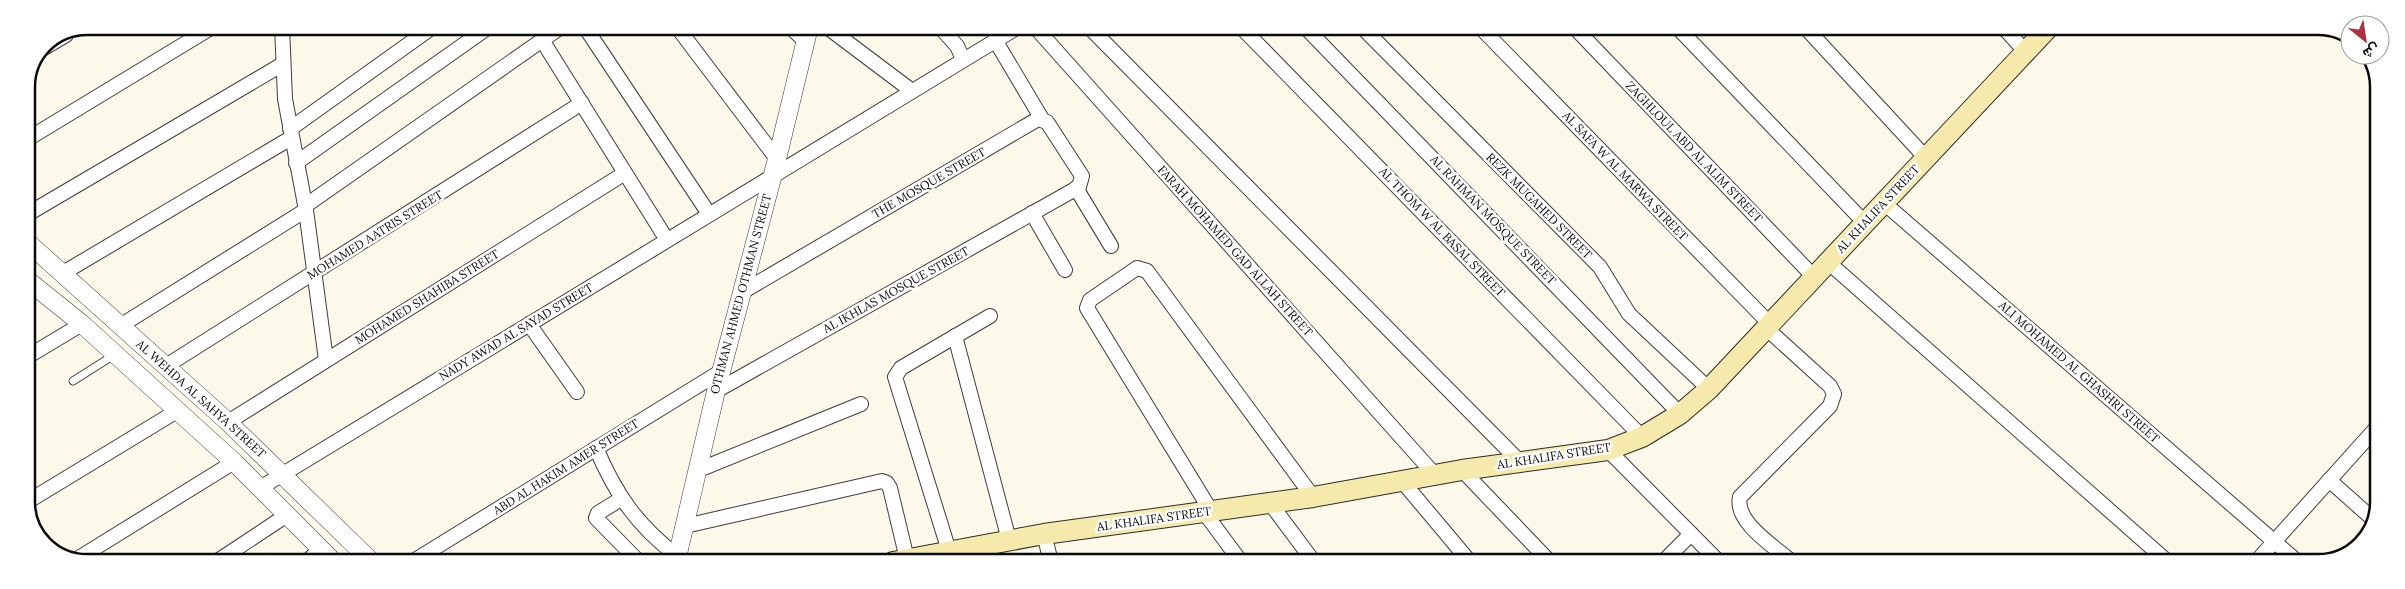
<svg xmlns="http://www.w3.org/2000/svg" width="2405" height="589" font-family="Lora,Vazirmatn,serif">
  <rect width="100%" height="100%" fill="#fcf8ea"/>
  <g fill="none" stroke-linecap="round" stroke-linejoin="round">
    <g stroke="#3d3d3d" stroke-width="9">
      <path id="service" d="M73,381L114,355"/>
    </g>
    <g stroke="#3d3d3d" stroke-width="16">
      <g id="minor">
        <path d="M282,26L285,99L306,210L326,360"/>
        <path d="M585,27L709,214"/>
        <path d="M677,27L777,159"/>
        <path d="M790,27L805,41"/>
        <path d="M827,27L912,91"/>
        <path d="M940,27L957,46L963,59"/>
        <path d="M1035,27L1435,475"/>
        <path d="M1089,27L1520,462"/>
        <path d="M1241,27L1642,437"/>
        <path d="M1305,27L1680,414"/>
        <path d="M1362,27L1600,267L1629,314L1709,389"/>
        <path d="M1480,27L1770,324"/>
        <path d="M1574,27L1814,277"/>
        <path d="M1677,27L1865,223"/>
        <path d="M1805,27L1926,158"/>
        <path d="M2003,27L2026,52"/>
        <path d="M542,40L667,240"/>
        <path d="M995,40L1042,119"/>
        <path d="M42,49L66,35"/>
        <path d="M290,129L434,26"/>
        <path d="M26,140L214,26"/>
        <path d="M296,163L490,26"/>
        <path d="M1076,188L1111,246"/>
        <path d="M1884,203L2299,563"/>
        <path d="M305,206L561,27"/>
        <path d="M1032,213L1065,270"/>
        <path d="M26,215L283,64"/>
        <path d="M1828,262L2169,563"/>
        <path d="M63,273L291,138"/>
        <path d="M529,324L577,392"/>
        <path d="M120,326L306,210"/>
        <path d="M1766,328L1830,386L1834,394L1830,406L1740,497C1734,522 1775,547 1792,562"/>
        <path d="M955,336L1009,540"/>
        <path d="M27,357L82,324"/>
        <path d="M166,366L582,103"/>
        <path d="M716,391L1079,187L1082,176L1047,122L1038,119L742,292"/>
        <path d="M228,422L625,173"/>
        <path d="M596,448C616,495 637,525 677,556"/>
        <path d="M1608,450L1719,562"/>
        <path d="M1462,470L1550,562"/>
        <path d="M696,471L861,404"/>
        <path d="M2329,480L2374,520"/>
        <path d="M1402,481L1470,562"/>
        <path d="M260,488L1018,27"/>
        <path d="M621,499L598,513L596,518L639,562"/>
        <path d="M27,502L177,411"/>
        <path d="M1270,503L1314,562"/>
        <path d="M1211,511L1087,308L1090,300L1137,268L1147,271L1313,497"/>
        <path d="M1204,512L1241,562"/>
        <path d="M685,526L882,481L887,483L890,488L907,559"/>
        <path d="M1044,534L1051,562"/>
        <path d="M949,551L895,377L901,368L990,316"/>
        <path d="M74,561L234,462"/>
        <path d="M216,562L287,515"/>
        <path d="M307,562L321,548"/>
        <path d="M412,562L720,372"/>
        <path d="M1663,562L1691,534"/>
        <path d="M2255,563L2378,426"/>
      </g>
    </g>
    <g stroke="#3d3d3d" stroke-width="19">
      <g id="tertiary">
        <path d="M26,241L228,422L372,562"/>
        <path d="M26,279L82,324L234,462L334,562"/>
        <path d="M676,562L716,391L777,159L809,27"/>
      </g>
    </g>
    <g stroke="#2c2c2c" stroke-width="22">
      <path id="secondary" d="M893,562L1044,534L1313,497L1462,470L1608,450L1642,437L1680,414L1709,389L2049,27"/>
    </g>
    <use href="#service" stroke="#fff" stroke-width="7"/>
    <use href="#minor" stroke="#fff" stroke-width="14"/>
    <use href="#tertiary" stroke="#fff" stroke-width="18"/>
    <use href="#secondary" stroke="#f5eaac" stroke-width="20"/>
  </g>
  <g text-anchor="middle" stroke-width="5" stroke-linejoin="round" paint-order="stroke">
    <g font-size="12" fill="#0a0a0a" stroke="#fff">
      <text transform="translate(1694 152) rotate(46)" y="4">ZAGHLOUL ABD AL ALIM STREET</text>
      <text transform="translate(1625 176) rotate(46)" y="4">AL SAFA W AL MARWA STREET</text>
      <text transform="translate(929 183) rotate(-30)" y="4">THE MOSQUE STREET</text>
      <text transform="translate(1539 206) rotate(45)" y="4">REZK MUGAHED STREET</text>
      <text transform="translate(1878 209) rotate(-47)" y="4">AL KHALIFA STREET</text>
      <text transform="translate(1493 220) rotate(46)" y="4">AL RAHMAN MOSQUE STREET</text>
      <text transform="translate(1442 232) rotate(46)" y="4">AL THOM W AL BASAL STREET</text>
      <text transform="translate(375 235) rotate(-32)" y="4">MOHAMED AATRIS STREET</text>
      <text transform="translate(1235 251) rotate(48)" y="4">FARAH MOHAMED GAD ALLAH STREET</text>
      <text transform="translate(896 290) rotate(-29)" y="4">AL IKHLAS MOSQUE STREET</text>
      <text transform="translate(741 294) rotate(-75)" y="4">OTHMAN AHMED OTHMAN STREET</text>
      <text transform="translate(427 297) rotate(-32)" y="4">MOHAMED SHAHIBA STREET</text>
      <text transform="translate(516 332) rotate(-31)" y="4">NADY AWAD AL SAYAD STREET</text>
      <text transform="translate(2079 372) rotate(41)" y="4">ALI MOHAMED AL GHASHRI STREET</text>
      <text transform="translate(201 399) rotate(42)" y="4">AL WEHDA AL SAHYA STREET</text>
      <text transform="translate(1554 456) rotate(-9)" y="4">AL KHALIFA STREET</text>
      <text transform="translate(566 467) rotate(-32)" y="4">ABD AL HAKIM AMER STREET</text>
      <text transform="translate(1154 519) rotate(-8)" y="4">AL KHALIFA STREET</text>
    </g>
  </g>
  <path d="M0 0H2405V589H0ZM87 35H2318A52 52 0 0 1 2370 87V502A52 52 0 0 1 2318 554H87A52 52 0 0 1 35 502V87A52 52 0 0 1 87 35Z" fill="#fff" fill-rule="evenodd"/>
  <path fill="none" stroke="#0a0a0a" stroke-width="2.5" d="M87 35H2318A52 52 0 0 1 2370 87V502A52 52 0 0 1 2318 554H87A52 52 0 0 1 35 502V87A52 52 0 0 1 87 35Z"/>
  <g transform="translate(2365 40) rotate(150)"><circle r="24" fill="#ffffff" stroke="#9d9d9d"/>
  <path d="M0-4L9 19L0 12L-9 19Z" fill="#a8343e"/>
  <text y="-8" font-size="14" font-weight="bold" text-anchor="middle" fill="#0a0a0a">ش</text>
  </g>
</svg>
